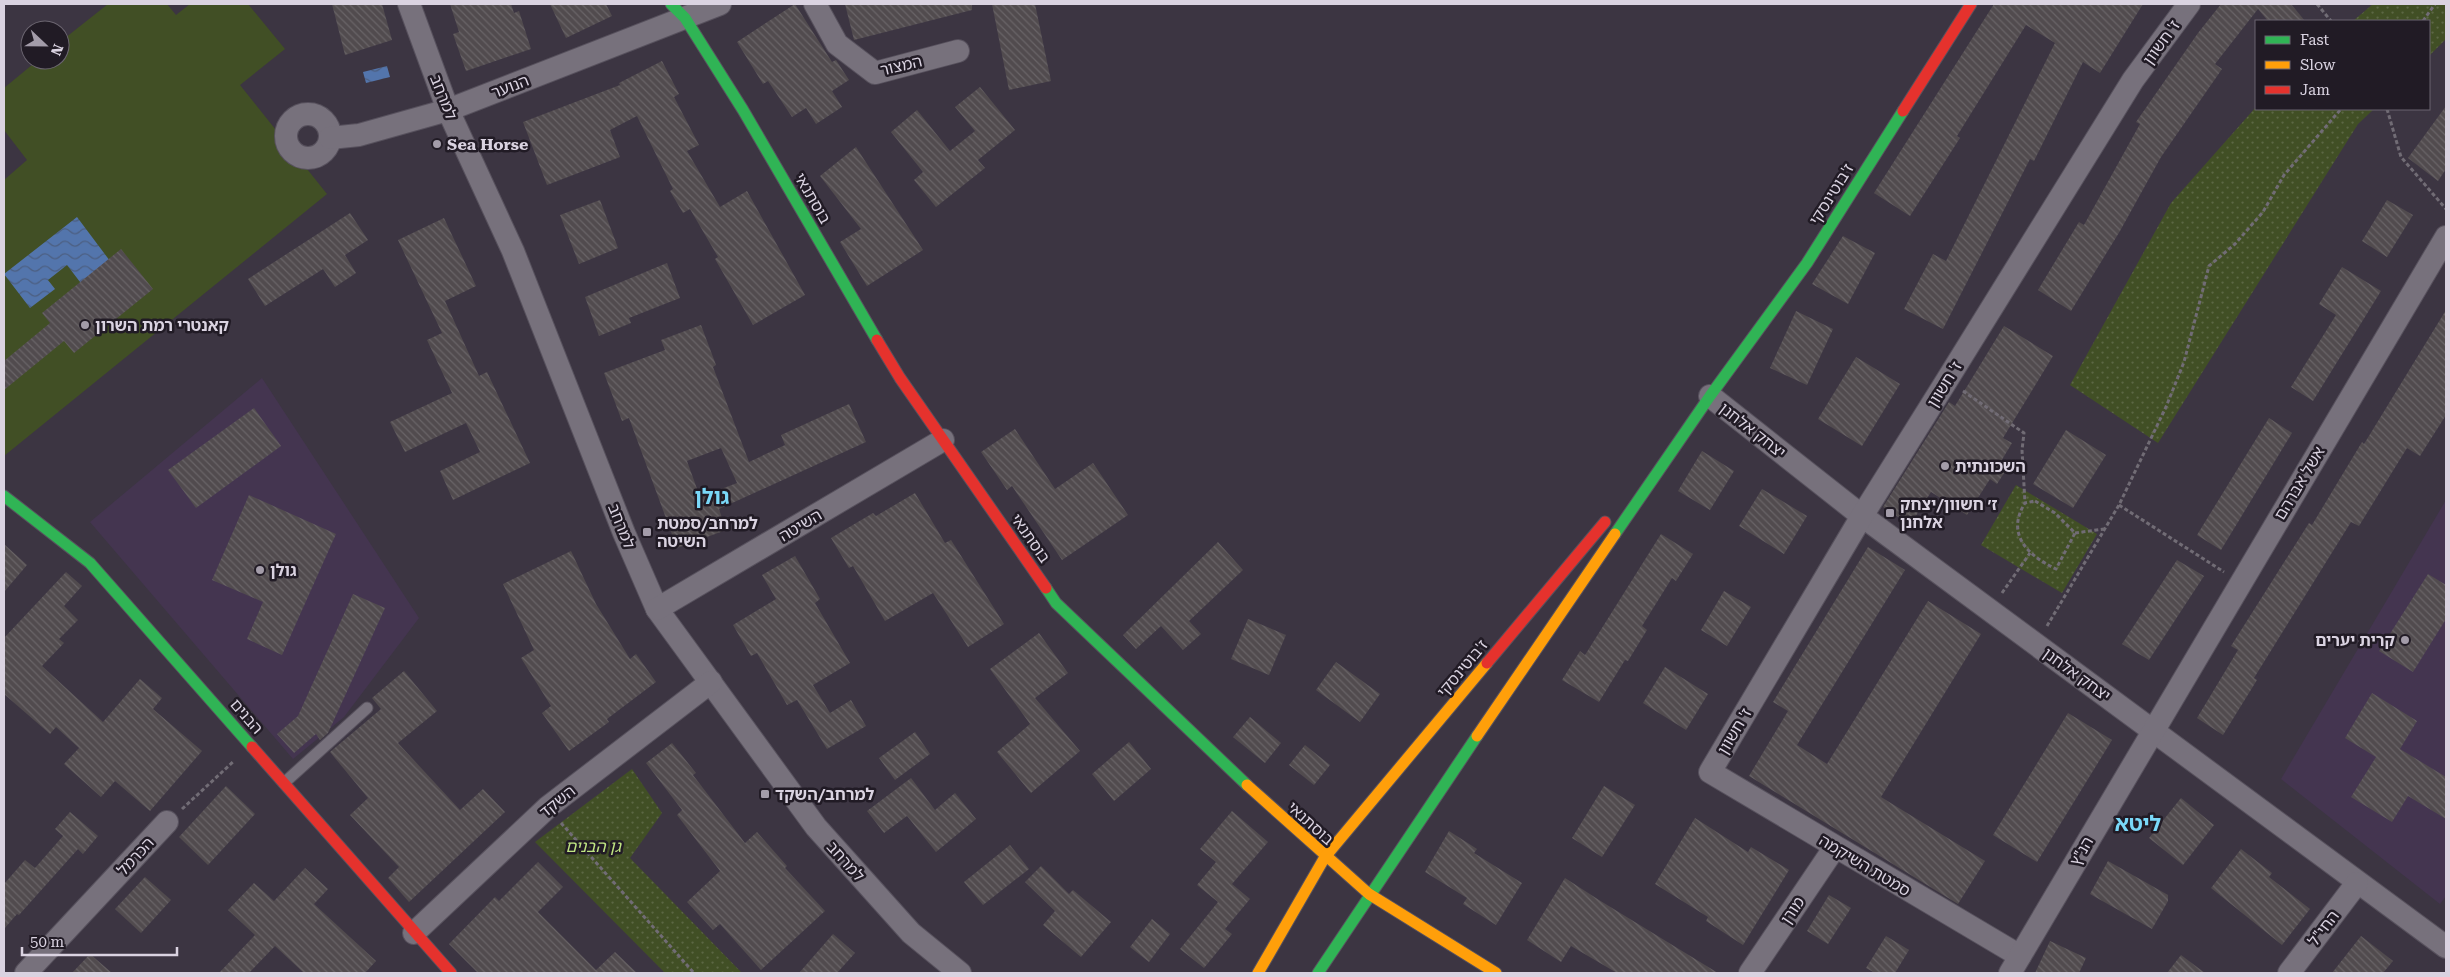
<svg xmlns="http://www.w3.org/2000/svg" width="2450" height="977" font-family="'Roboto Serif','Noto Sans Hebrew',serif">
  <defs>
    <pattern id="grass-dots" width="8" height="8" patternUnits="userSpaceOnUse" patternTransform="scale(1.25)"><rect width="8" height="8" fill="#414f25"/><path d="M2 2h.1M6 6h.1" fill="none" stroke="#5c6744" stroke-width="1.8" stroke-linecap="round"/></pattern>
    <pattern id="water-waves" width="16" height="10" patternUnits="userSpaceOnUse" patternTransform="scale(1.25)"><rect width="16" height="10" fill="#5375ac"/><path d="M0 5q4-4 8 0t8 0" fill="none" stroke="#4c5f82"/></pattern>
    <pattern id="building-back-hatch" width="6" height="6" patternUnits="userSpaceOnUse" patternTransform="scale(1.25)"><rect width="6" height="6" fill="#514b4e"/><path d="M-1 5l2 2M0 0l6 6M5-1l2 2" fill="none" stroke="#696467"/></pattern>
  </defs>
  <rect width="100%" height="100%" fill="#3c3542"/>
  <g fill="#443550">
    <path d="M262,378L419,618L344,717L293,759L90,522Z"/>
    <path d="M2446,500V896L2440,904L2281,779Z"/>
  </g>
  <g fill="url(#grass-dots)">
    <path d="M2373,4H2446V39L2429,56V21H2353Z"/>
    <path d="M2256,107V109H2374L2358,124L2158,443L2070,385L2171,203Z"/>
    <path d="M2016,485L2097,534L2062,593L1981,545Z"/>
    <path d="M632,769L662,813L630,858L742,973H665L535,842Z"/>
  </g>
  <path fill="#414f25" d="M108,4H167L176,15L190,4H248L285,49L240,85L327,194L4,456V180L27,160L4,130V88L38,60H60V42Z"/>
  <g fill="url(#water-waves)">
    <path d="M387,66L390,77L366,83L363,72Z"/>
    <path d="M77,217L119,273L90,295L67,265L48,280L55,289L30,308L4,274Z"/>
  </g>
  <g fill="url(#building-back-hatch)" fill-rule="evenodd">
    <path d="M332,4H382L392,40L345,55Z"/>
    <path d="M450,4H511L514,13L519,11L531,49L466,71L453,34L459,32Z"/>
    <path d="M550,4H606L612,16L566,38Z"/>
    <path d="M795,4L832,62L836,60L849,80L832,91L842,107L816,124L806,108L792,117L768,81L763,84L737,42Z"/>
    <path d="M845,4H972V10L854,40Z"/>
    <path d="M992,4H1035L1051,81L1009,90Z"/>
    <path d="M1994,4H2143L2100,73L2083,62L2034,161L2030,159L1943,329L1904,309L1933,254L1946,261L2055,43L2026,25L1957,136L1960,138L1910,216L1874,193Z"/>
    <path d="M2221,4H2291L2305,21H2268L2258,9L2215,64L2222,69L2161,157L2120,231L2071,311L2038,290L2079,222L2084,225L2140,124L2136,122L2198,33Z"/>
    <path d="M662,61L679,94L674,97L699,145L687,151L720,207L747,191L805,295L753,325L715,259L718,257L690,209L683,213L670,191L673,189L637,116L610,130L620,157L547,185L523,122L620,85L619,83Z"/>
    <path d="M980,87L1015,130L978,160L985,168L936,207L914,180L923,172L891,132L917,110L950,151L975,131L955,107Z"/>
    <path d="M2446,106V169L2438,181L2408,158Z"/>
    <path d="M856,147L923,250L867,286L840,242L861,229L820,176Z"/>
    <path d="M600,200L618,248L579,264L560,215Z"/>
    <path d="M2387,200L2413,215L2387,257L2362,241Z"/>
    <path d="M350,213L368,240L345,255L356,273L335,287L323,269L265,306L248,279Z"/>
    <path d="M444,218L476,286L445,301L479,376L487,372L530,463L453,500L440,471L480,452L466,423L405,452L390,422L452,393L427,340L442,333L398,240Z"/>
    <path d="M1843,236L1875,253L1848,304L1812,284Z"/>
    <path d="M121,249L153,289L74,353L64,341L4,390V361L50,323L42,313Z"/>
    <path d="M667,263L680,298L629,318L631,323L599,336L585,297Z"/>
    <path d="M2342,267L2381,291L2313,401L2291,387L2336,315L2319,304Z"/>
    <path d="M2446,310V415L2420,456L2407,448L2359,526L2351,522L2254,678L2257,680L2223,735L2197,718L2238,650L2231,646L2309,523L2312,525L2362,442L2364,444Z"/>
    <path d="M1796,311L1833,329L1807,385L1770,368Z"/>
    <path d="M701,325L716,365L713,367L749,462L785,445L781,435L849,404L866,442L719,509L726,530L677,548L629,418L622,421L604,373L665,350L661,340ZM721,448L737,483L700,497L687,461Z"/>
    <path d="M2004,326L2053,356L2003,438L2012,443L2000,463L2008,467L1997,484L1990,479L1967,515L1931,492L1910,525L1883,507L1949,402L1955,406Z"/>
    <path d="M1856,357L1900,384L1862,446L1818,419Z"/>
    <path d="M254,408L281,446L196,508L168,470Z"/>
    <path d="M2269,418L2292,433L2221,550L2197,535Z"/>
    <path d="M1015,429L1055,489L1093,463L1128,515L1062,560L1012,486L1007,490L981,452Z"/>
    <path d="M2066,430L2106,455L2073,508L2033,484Z"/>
    <path d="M1702,451L1734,471L1710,510L1678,491Z"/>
    <path d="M1762,489L1807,516L1784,554L1739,526Z"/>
    <path d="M915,493L945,543L951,540L1004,624L968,647L933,593L885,621L853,566L849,568L831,538L873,513L876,516Z"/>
    <path d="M249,495L336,534L282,655L247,639L263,602L212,580Z"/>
    <path d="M1661,534L1693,554L1676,581L1672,578L1642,626L1647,630L1628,661L1625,660L1599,702L1562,680L1580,651L1585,655Z"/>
    <path d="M1218,542L1243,570L1189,621L1201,634L1183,650L1161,626L1136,649L1123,635Z"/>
    <path d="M4,544L27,565L4,592Z"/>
    <path d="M1868,547L1905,570L1797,745L1827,764L1928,601L1981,634L1881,797L1985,861L1958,904L1749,776L1788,711L1773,702Z"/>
    <path d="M571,551L596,604L630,659L636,654L656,682L607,719L609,722L569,751L542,713L551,706L521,658L534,650L503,584Z"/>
    <path d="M795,556L820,599L815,603L850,663L813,685L830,713L851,700L866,726L827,749L797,700L787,705L757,653L751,656L733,625L776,599L762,575Z"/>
    <path d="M2177,560L2204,576L2149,660L2122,644Z"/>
    <path d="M66,572L82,586L64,606L78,620L59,639L64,643L42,666L103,722L140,679L162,698L153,709L202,751L150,811L115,781L101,797L64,764L79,748L56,727L50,734L4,694V638Z"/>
    <path d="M2428,574L2446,585V619L2413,672L2379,651Z"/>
    <path d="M1724,591L1751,607L1727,646L1701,630Z"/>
    <path d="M353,594L385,608L328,733L320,740L316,734L294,753L277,734L298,716Z"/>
    <path d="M1248,619L1286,635L1269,675L1231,659Z"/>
    <path d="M1039,633L1068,673L1035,698L1080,751L1031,793L997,752L1030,724L990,669Z"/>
    <path d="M1336,662L1380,694L1360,722L1316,690Z"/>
    <path d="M1665,667L1708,694L1686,730L1643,703Z"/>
    <path d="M404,671L437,711L398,743L460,810L483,789L505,812L409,902L388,878L399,867L350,815L368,798L330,752L381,709L372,698Z"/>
    <path d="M2372,693L2417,721L2400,749L2446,777V819L2408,796L2392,822L2351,797L2376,757L2345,738Z"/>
    <path d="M2068,713L2112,740L2037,862L1993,835Z"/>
    <path d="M1250,717L1281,743L1265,763L1233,737Z"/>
    <path d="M915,732L930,754L895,780L879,758Z"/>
    <path d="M1129,742L1151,769L1114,801L1092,774Z"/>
    <path d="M672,743L696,773L693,775L745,843L757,832L787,866L785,868L825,911L761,970L720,924L713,930L687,902L720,871L677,815L682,810L646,763Z"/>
    <path d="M1305,745L1330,765L1314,785L1289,765Z"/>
    <path d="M911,778L935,810L955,793L976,819L936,852L907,816L884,833L867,811Z"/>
    <path d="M226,786L255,814L208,865L179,837Z"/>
    <path d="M1604,786L1635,805L1602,857L1572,838Z"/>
    <path d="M2181,798L2214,825L2183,865L2149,838Z"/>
    <path d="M1232,811L1268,842L1232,884L1250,899L1225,929L1232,934L1204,968L1180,949L1218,902L1197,885L1216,862L1200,849Z"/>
    <path d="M70,812L98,836L83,854L78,849L19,915L17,914L4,929V884L25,860L35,868L63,836L55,829Z"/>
    <path d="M1695,818L1748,852L1751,847L1789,870L1743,945L1706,921L1708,917L1655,884Z"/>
    <path d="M1449,831L1477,849L1474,853L1522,883L1496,925L1463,904L1467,898L1425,872Z"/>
    <path d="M1010,845L1029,869L983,905L964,882Z"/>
    <path d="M2241,849L2272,873L2269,877L2310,909L2282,945L2211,888Z"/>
    <path d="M2108,861L2168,895V901L2152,929L2090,894Z"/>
    <path d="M538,862L563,887L538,912L596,970L615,952L637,973H478L449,944L495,897L499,901Z"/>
    <path d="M1041,866L1069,894L1073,890L1111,922L1081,957L1043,925L1055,911L1025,882Z"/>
    <path d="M305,868L328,889L314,904L376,961L365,973H304L275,946L249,973H219L255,935L228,910L254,883L274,901Z"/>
    <path d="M145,877L171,900L141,933L115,909Z"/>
    <path d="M1565,878L1599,900L1718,973H1617L1571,946L1561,962L1527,940Z"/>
    <path d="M1829,895L1851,908L1828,944L1807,931Z"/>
    <path d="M1152,919L1170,934L1149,962L1130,947Z"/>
    <path d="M833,934L855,953L837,973H799Z"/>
    <path d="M1886,936L1909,950L1895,973H1875L1866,968Z"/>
    <path d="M2361,936L2393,961L2383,973H2332Z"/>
    <path d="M2050,941L2086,958L2079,973H2035Z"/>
    <path d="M90,954L112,973H72Z"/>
    <path d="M2181,955L2205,973H2167Z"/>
  </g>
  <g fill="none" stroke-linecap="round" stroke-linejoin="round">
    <g stroke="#57515d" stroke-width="13">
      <path id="lane" d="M284,783L367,708"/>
    </g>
    <g stroke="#57515d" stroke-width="24">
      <g id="street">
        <path d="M409,4L448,110L513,251L624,533L657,609L816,827L911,933L960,973"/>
        <path d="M815,4L837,44L875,73L958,51"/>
        <circle cx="308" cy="136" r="22"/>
        <path d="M330,138L359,135L448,110L720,4"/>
        <path d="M1710,396L1862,516L2446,947"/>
        <path d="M657,609L943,440"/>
        <path d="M414,933L548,807L711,682"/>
        <path d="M2020,956L1710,772L1862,516L1947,380L2133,80L2189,4"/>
        <path d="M26,973L167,822"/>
        <path d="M1750,973L1835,847"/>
        <path d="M2010,973L2446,237"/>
        <path d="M2289,973L2357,883"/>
      </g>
    </g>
    <g stroke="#57515d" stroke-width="13">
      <g id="fast">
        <path d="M671,4L685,18L743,110L877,340"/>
        <path d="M4,496L90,563L252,747"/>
        <path d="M1615,534L1710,396L1807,263L1903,111"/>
        <path d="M1046,588L1056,603L1247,785"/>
        <path d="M1318,973L1477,736"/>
      </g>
    </g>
    <g stroke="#57515d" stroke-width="13">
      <g id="slow">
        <path d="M1477,736L1615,534"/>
        <path d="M1247,785L1369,894L1496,973"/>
        <path d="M1258,973L1325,857L1487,663"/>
      </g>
    </g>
    <g stroke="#57515d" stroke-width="13">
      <g id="jam">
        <path d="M1903,111L1971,4"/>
        <path d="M877,340L900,378L1046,588"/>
        <path d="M1487,663L1605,522"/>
        <path d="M252,747L451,973"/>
      </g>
    </g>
    <g stroke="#716c75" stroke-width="3" stroke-dasharray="4 2.5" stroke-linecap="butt">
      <path d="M2317,4L2331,21"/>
      <path d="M2423,21L2435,4"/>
      <path d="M2387,109L2401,157L2446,209"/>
      <path d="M1963,391L2024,433L2022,450L2025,503"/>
      <path d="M2035,501L2055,513L2075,533L2056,569C2029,556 2005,535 2025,503Z"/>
      <path d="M2119,505L2224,572"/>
      <path d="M2075,533L2104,529"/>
      <path d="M2002,593L2030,553"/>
      <path d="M2047,626L2119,505L2166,407L2184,362L2209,266L2235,244L2263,212L2284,175L2341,109"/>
      <path d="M182,809L234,761"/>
      <path d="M561,823L694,973"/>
    </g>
    <use href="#lane" stroke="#77717c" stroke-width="11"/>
    <use href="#street" stroke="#77717c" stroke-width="22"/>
    <use href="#fast" stroke="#30b455" stroke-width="11"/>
    <use href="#slow" stroke="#ff9f0a" stroke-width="11"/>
    <use href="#jam" stroke="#e5322d" stroke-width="11"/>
  </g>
  <g fill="#a39ca9" stroke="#211b25" stroke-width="2">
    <circle cx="437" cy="144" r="5"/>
    <circle cx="85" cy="325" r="5"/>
    <circle cx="1945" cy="466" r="5"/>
    <rect x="1885" y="508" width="10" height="10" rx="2.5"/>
    <rect x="642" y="527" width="10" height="10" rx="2.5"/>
    <circle cx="260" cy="570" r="5"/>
    <circle cx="2405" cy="640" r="5"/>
    <rect x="760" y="789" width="10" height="10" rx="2.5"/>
  </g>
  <g text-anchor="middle" stroke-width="5" stroke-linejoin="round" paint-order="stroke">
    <g font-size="16" fill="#dad3e1" stroke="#211b25">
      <text transform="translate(2161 42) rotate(-54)" y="6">ז' חשוון</text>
      <text transform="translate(901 65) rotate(-13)" y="6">המצור</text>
      <text transform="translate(510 86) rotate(-21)" y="6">הנוער</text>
      <text transform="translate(444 97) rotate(68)" y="6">למרחב</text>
      <text transform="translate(1831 194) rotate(-58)" y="6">ז'בוטינסקי</text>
      <text transform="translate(813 198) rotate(60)" y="6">בוסתנאי</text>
      <text transform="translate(1944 384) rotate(-58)" y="6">ז' חשוון</text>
      <text transform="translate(1753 430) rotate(38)" y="6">יצחק אלחנן</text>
      <text transform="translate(2299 483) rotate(-59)" y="6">אשל אברהם</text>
      <text transform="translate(800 525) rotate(-31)" y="6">השיטה</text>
      <text transform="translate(622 526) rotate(68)" y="6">למרחב</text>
      <text transform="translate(1031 538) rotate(55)" y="6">בוסתנאי</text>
      <text transform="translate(1462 668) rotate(-50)" y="6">ז'בוטינסקי</text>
      <text transform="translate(2077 674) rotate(36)" y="6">יצחק אלחנן</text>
      <text transform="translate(247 716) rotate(49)" y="6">הבנים</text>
      <text transform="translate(1734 731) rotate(-59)" y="6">ז' חשוון</text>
      <text transform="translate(557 801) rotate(-39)" y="6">השקד</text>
      <text transform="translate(1311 823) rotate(42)" y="6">בוסתנאי</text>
      <text transform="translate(2081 851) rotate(-60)" y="6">הנ"ץ</text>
      <text transform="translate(135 856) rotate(-47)" y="6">הכרמל</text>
      <text transform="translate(846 861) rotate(48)" y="6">למרחב</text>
      <text transform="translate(1865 865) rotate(31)" y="6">סמטת השיקמה</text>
      <text transform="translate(1792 910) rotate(-56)" y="6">מורן</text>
      <text transform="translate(2323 928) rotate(-53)" y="6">החי"ל</text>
    </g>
    <g font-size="16" font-weight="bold" fill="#dad3e1" stroke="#211b25" text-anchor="start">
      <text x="447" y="150">Sea Horse</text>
      <text x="95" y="331">קאנטרי רמת השרון</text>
      <text x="1955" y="472">השכונתית</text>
      <text x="1900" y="510">ז׳ חשוון/יצחק<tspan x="1900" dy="18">אלחנן</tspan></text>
      <text x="657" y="529">למרחב/סמטת<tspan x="657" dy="18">השיטה</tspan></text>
      <text x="270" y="576">גולן</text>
      <text x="2395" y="646" text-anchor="end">קרית יערים</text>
      <text x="775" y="800">למרחב/השקד</text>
    </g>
    <g font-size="16" font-style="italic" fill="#bfe482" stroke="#211b25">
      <text x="593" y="852">גן הבנים</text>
    </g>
    <g font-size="21" font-weight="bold" fill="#7ad8f8" stroke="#211b25">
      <text x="712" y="504">גולן</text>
      <text x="2138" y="831">ליטא</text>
    </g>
  </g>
  <rect width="2450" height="977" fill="none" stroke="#dad3e1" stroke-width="10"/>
  <rect x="2255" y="20" width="175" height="90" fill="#211b25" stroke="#6b6570"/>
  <rect x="2265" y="36" width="25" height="8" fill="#30b455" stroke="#6b6570"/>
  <text x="2300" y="45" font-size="15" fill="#dad3e1">Fast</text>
  <rect x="2265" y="61" width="25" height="8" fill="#ff9f0a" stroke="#6b6570"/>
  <text x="2300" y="70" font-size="15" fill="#dad3e1">Slow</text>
  <rect x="2265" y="86" width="25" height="8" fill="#e5322d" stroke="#6b6570"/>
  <text x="2300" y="95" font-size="15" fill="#dad3e1">Jam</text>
  <g transform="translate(45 45) rotate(112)"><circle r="24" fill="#211b25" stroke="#6b6570"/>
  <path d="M0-4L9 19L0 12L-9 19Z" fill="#a39ca9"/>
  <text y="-8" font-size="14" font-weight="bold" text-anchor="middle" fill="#dad3e1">N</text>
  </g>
  <path d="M22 947v8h155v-8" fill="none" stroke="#dad3e1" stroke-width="2.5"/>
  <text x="30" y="947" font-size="15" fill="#dad3e1" stroke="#211b25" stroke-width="4" paint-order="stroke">50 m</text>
</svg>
